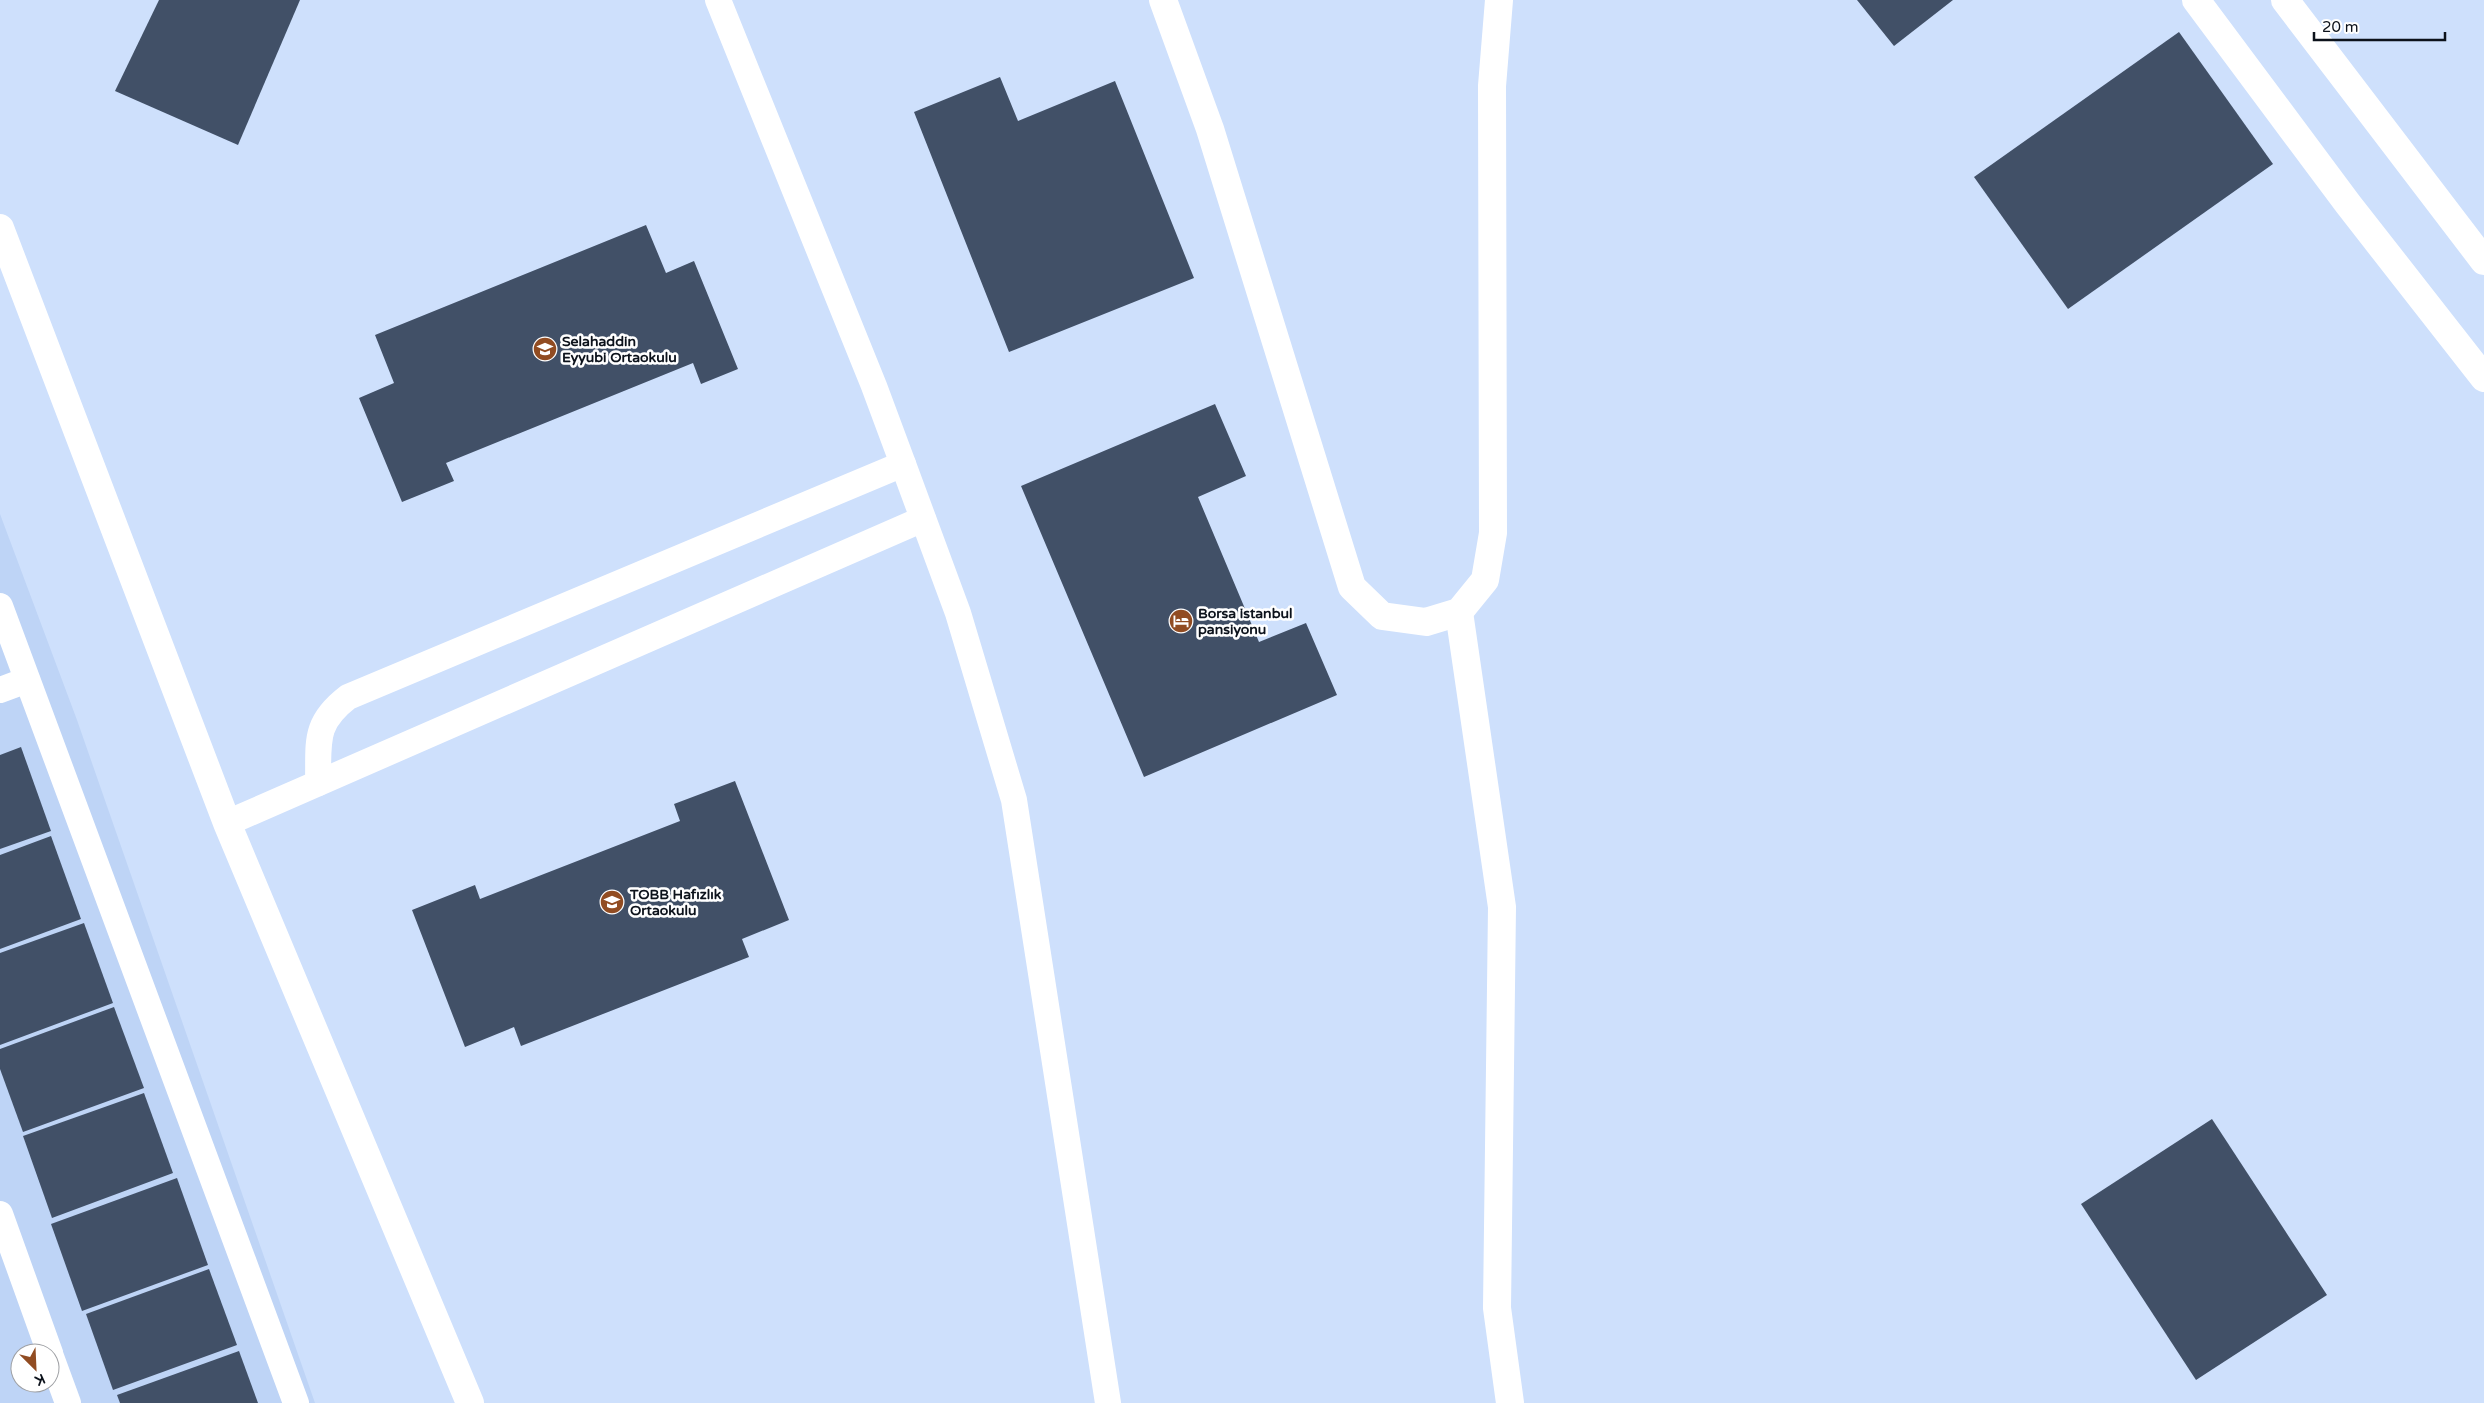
<svg xmlns="http://www.w3.org/2000/svg" width="2484" height="1403" font-family="'Varela Round',sans-serif">
  <rect width="100%" height="100%" fill="#cee0fc"/>
  <path fill="#bed4f6" fill-rule="evenodd" d="M0,514L77,720L315,1403H0ZM20,1353H50V1383H20Z"/>
  <g fill="#415067">
    <path d="M159,0H300L238,145L115,91Z"/>
    <path d="M1857,0H1953L1894,46Z"/>
    <path d="M2179,32L2273,164L2068,309L1974,177Z"/>
    <path d="M1000,77L1018,121L1115,81L1194,278L1009,352L914,112Z"/>
    <path d="M646,225L666,273L694,261L738,369L701,384L693,363L446,463L454,481L402,502L359,398L394,383L375,335Z"/>
    <path d="M1215,404L1246,476L1198,497L1259,642L1306,623L1337,695L1144,777L1021,486Z"/>
    <path d="M21,747L51,831L0,849V755Z"/>
    <path d="M735,781L789,920L742,939L749,957L521,1046L514,1027L465,1047L412,910L475,885L480,899L680,821L674,804Z"/>
    <path d="M51,836L81,919L0,949V855Z"/>
    <path d="M84,923L113,1003L0,1045V953Z"/>
    <path d="M114,1007L144,1088L23,1132L0,1069V1049Z"/>
    <path d="M144,1093L173,1173L52,1218L23,1136Z"/>
    <path d="M2212,1119L2327,1295L2196,1380L2081,1204Z"/>
    <path d="M177,1178L208,1265L82,1311L51,1224Z"/>
    <path d="M209,1269L237,1345L113,1390L86,1314Z"/>
    <path d="M239,1351L258,1403H120L117,1395Z"/>
  </g>
  <g fill="none" stroke-linecap="round" stroke-linejoin="round">
    <g stroke="#fff" stroke-width="26">
      <path d="M718,0L874,386L903,464L958,613L1014,800L1108,1403"/>
      <path d="M0,606L296,1403"/>
      <path d="M0,690L27,680"/>
      <path d="M318,783C319,742 313,724 348,697L903,464"/>
      <path d="M227,823L923,519"/>
      <path d="M0,1214L50,1353"/>
      <path d="M50,1354L68,1403"/>
    </g>
    <path stroke="#fff" stroke-width="28" d="M0,228L227,823L470,1403"/>
    <g stroke="#fff" stroke-width="28">
      <path d="M1163,0L1210,129L1352,587L1382,616L1426,622L1459,612L1485,580L1493,533L1492,86L1499,0"/>
      <path d="M2196,0L2348,204L2484,378"/>
      <path d="M2285,0L2484,261"/>
      <path d="M1459,612L1502,907L1497,1308L1510,1403"/>
    </g>
  </g>
  <defs>
    <g id="school-disc" transform="scale(1.25)"><circle r="9.5" fill="#914c22" stroke="#fff"/><path d="M0-5L7-2L0 1L-7-2ZM-4 1L0 2.5L4 1V4Q0 6-4 4Z" fill="#fff"/></g>
    <g id="hotel-disc" transform="scale(1.25)"><circle r="9.5" fill="#914c22" stroke="#fff"/><path d="M-6-4.5h1.5V1H6V5H4.5V3h-9V5H-6ZM-4 0a1.8 1.8 0 1 1 3.6 0ZM.5 0V-2.5h3Q6-2.5 6 0Z" fill="#fff"/></g>
  </defs>
  <g fill-rule="evenodd">
    <use href="#school-disc" x="545" y="349"/>
    <use href="#hotel-disc" x="1181" y="621"/>
    <use href="#school-disc" x="612" y="902"/>
  </g>
  <g text-anchor="middle" stroke-width="5" stroke-linejoin="round" paint-order="stroke">
    <g font-size="14" font-weight="bold" fill="#0c121b" stroke="#fff" text-anchor="start">
      <text x="562" y="346">Selahaddin<tspan x="562" dy="16">Eyyubi Ortaokulu</tspan></text>
      <text x="1198" y="618">Borsa istanbul<tspan x="1198" dy="16">pansiyonu</tspan></text>
      <text x="630" y="899">TOBB Hafızlık<tspan x="630" dy="16">Ortaokulu</tspan></text>
    </g>
  </g>
  <g transform="translate(35 1368) rotate(156)"><circle r="24" fill="#ffffff" stroke="#9ea0a4"/>
  <path d="M0-4L9 19L0 12L-9 19Z" fill="#914c22"/>
  <text y="-8" font-size="14" font-weight="bold" text-anchor="middle" fill="#0c121b">K</text>
  </g>
  <path d="M2314 32v8h131v-8" fill="none" stroke="#0c121b" stroke-width="2.5"/>
  <text x="2322" y="32" font-size="15" fill="#0c121b" stroke="#ffffff" stroke-width="4" paint-order="stroke">20 m</text>
</svg>
